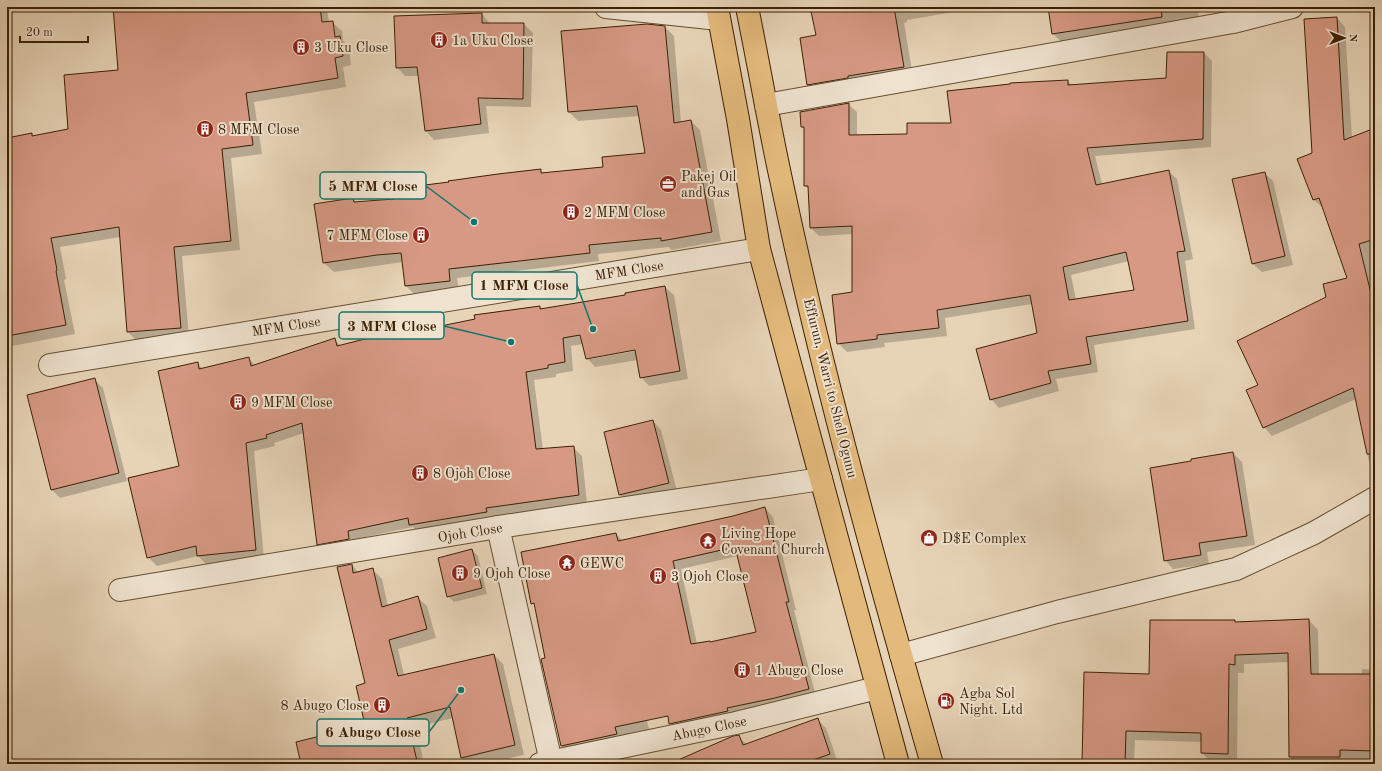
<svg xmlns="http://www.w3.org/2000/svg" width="1382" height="771" font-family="'Old Standard TT',serif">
  <rect width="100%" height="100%" fill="#e7d4b7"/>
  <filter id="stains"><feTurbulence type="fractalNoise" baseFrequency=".005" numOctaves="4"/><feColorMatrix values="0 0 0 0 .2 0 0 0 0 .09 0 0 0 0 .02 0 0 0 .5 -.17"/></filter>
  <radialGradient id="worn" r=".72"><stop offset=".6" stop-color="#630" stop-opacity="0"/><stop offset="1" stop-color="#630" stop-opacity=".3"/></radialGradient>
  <g fill="#0003" fill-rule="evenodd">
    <path d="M114,7H248L249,11L276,7H325L327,10L329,22H332L342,31L343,41L349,46L351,65L343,67L346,87L254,102L262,154L231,158L240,250L182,256L189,337L137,341L128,332L120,237L60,247L66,279L64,280L75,334L7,347V139L31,134L33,136L69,129L119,71Z"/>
    <path d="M811,7H983L907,20V22L904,23L913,76L817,94L808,85L817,36Z"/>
    <path d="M1049,7H1197L1200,21L1063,43L1053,34Z"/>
    <path d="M482,14L490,24H524L533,33L531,107L486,106L489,133L434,140L426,131L419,76H405L397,67Z"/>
    <path d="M1337,18L1345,27L1352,138L1375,129V468L1369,462L1356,399L1272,436L1264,427L1328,297L1349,279L1324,208H1323L1314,200L1298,159L1313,153Z"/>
    <path d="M665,27L674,36L681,123L691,121L700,130L721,241L671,250L669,247L598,254L599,261L457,278L459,290L415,295L406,286L403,262L334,272L324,263L353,199L357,203L395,200L540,170L544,174L604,168L646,153L639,116L578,121L569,112Z"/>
    <path d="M1204,53L1212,61L1211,147L1095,156L1102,184L1168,171L1177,179L1193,259L1185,261L1195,329L1094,345L1098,372L1056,379L1059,391L999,408L991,399L1038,333L1032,304L945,318L947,336L884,343L885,347L847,352L838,343L853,293V234L819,236L811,228L809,189L805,185V130L802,127L848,104L857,112V136L908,135L952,124L1068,81L1073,86L1167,79ZM1129,261L1135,291L1076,300L1071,275Z"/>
    <path d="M1264,173L1273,181L1293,265L1262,272L1253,264L1233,180Z"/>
    <path d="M665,287L674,295L688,379L649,386L641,377L638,360L595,367L587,358L583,344L571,346L573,371L556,374V377L534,380L543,450L573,447L582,456L587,503L419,533L413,527L356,539L357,547L326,553L317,544L304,433L274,443L275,446L254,451L264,558L206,564L198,556L157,566L148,557L180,467L197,363L203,369L249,359L255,365L334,339L341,346L401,331L405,335L540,307L542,310L626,295ZM640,348V350L591,359V357Z"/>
    <path d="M94,379L103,388L127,481L60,498L51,489Z"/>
    <path d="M653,421L661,430L677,491L629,503L620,495L605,433Z"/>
    <path d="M1233,453L1242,462L1255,545L1207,552L1209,564L1173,569L1165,560Z"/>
    <path d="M765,508L773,517L796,610H794L816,697L681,731L672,723L632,660L649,729L623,735L625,742L571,754L562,746L543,660L546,659L536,606L532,603L616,534L623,541L733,517ZM738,556L757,632L711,643L697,644L681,569Z"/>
    <path d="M472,550L478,556L487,594L454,602L448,596Z"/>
    <path d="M352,565L359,573L372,569L382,579L388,606L417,597L427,606L436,638L398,649L404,675L494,655L503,664L524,755L484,764H469L462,757L453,718L416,727L424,764H302L366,726V684Z"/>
    <path d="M1309,620L1318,630L1319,675H1362V669L1375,670V764H1296L1290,757L1289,662L1244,664V673H1238L1237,762H1211L1202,753V742L1135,740L1134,764H1083L1150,675L1235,621L1236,623Z"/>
    <path d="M817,719L826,728L838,763L835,764H690L738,736L747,745Z"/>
  </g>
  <g fill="#d79984" stroke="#3c2105" fill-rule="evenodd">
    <path d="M113,7H240L241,11L269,7H320L322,22L333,21L335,37L340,36L343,56L335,58L338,78L246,93L253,145L222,149L231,241L174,247L181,328L127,332L119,227L51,238L57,270L56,271L66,325L7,336V138L32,133V136L68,129L64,75L118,70Z"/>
    <path d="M810,7H894L904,67L848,76V78L807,85L800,38L816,35Z"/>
    <path d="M1048,7H1161L1162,17L1052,34Z"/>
    <path d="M482,13V23H524L523,99L478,98L481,124L425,131L417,67L396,68L394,16Z"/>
    <path d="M1337,17L1344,140L1375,128V239L1359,244L1375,310V454H1367L1353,388L1263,428L1246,390L1258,385L1237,341L1326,297L1323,284L1347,278L1319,198L1313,200L1297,159L1312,153L1304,19Z"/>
    <path d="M647,24L665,26L674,123L691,120L712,232L661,241V238L589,245L590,253L449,269L450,281L405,286L401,253L377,255L323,263L314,204L353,198L354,202L394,199L393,189L449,182L448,181L498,174L541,169V173L603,167L602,157L645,153L637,106L568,112L561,31Z"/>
    <path d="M1167,52H1204L1203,139L1087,148L1096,185L1169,170L1185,251L1177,252L1188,321L1086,337L1091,364L1048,371L1051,383L990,400L976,349L1037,333L1030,295L937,310L939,328L877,335V339L837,344L832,295L852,292V226L810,228L808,186H804V127H801L800,112L849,103V135L907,134V123H951L947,91L1010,84V83L1068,80V85L1166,78ZM1126,252L1134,290L1069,300L1063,267Z"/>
    <path d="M1265,172L1285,256L1252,264L1232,179Z"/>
    <path d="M665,286L680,371L640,378L635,350L586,359L580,335L563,338L565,362L548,365V368L526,372L536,449L574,446L579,495L486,508L487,512L409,525L408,518L348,531L349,539L317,545L302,423L266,435L267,438L246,443L256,550L197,556L196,546L147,558L128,478L179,466L158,371L198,362L199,369L249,357L251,366L335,338L337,346L401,330L402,334L475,319L474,315L540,306V309L625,295V293Z"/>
    <path d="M95,378L119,473L51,490L27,395Z"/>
    <path d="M653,420L669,483L619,495L604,432Z"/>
    <path d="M1233,452L1247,536L1199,543L1201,555L1164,561L1150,468L1191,461V459Z"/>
    <path d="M765,507L789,602H786L809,689L775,698L727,708L728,711L669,724L668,716L615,727L617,734L561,746L541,659L545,658L534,603L531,604L521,552L616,533L618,541L733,516ZM735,547L756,632L710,642V641L691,644L673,561Z"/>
    <path d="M472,549L482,588L447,597L438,558Z"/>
    <path d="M352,564L353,573L373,568L382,607L418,596L427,629L389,640L398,676L494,654L515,745L461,758L450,707L407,718L417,761L404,764H301L296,742L365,725L356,686L365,683L337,567Z"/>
    <path d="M1309,619L1311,674H1375V751L1340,750V757H1289L1288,653L1235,655V665L1229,664L1228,754L1201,753V733L1126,731L1125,764H1082L1084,672L1149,674L1150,620H1235V622Z"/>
    <path d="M818,718L830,754L802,764H669L733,736L739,735L743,745Z"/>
  </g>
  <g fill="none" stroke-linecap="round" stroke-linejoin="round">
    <g stroke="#674e32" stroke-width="24">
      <g id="minor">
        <path d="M606,7L719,19"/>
        <path d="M766,105L1233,22L1292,7"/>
        <path d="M50,365L759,249"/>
        <path d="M498,527L551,762"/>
        <path d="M120,590L498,527L821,479"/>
        <path d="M901,655L1057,612L1236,569L1314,533L1375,498"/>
        <path d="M540,764L736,723L877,688"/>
      </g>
    </g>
    <g stroke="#3c2105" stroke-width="24">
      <g id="major">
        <path d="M717,7L738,119L759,249L898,764"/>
        <path d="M747,7C759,66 769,125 782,184C823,379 877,572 932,764"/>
      </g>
    </g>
    <use href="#minor" stroke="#efe3d0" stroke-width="22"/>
    <use href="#major" stroke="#e4ba7c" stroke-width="22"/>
  </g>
  <defs>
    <g id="building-disc" transform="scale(0.9)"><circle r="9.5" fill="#8f2418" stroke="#efe3d0"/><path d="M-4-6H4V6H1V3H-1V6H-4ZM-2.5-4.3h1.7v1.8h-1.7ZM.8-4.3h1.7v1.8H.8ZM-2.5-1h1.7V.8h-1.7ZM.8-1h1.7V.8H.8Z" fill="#fff"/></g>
    <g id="office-disc" transform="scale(0.9)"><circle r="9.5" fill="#8f2418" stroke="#efe3d0"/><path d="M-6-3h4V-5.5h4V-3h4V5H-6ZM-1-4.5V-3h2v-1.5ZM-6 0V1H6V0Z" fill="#fff"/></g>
    <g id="shop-disc" transform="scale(0.9)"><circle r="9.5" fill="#8f2418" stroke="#efe3d0"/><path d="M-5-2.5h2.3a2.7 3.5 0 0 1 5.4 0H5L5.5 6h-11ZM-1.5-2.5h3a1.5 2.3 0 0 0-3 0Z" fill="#fff"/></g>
    <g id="temple-disc" transform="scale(0.9)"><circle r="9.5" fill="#8f2418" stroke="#efe3d0"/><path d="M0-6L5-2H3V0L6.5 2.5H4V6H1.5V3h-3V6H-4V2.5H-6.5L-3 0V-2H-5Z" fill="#fff"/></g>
    <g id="fuel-disc" transform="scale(0.9)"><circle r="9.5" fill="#8f2418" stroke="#efe3d0"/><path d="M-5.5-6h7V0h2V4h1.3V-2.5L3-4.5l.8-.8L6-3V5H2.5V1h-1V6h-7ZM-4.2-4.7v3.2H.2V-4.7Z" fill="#fff"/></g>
  </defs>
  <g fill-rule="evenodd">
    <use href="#building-disc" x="439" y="40"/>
    <use href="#building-disc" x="301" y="47"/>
    <use href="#building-disc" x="205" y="129"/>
    <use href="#office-disc" x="668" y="184"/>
    <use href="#building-disc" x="571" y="212"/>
    <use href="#building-disc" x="421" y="235"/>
    <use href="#building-disc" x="238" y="402"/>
    <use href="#building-disc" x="420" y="473"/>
    <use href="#shop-disc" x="929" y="538"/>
    <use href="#temple-disc" x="708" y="541"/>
    <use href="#temple-disc" x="567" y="563"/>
    <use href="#building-disc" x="460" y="573"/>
    <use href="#building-disc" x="658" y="576"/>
    <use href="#building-disc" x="742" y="670"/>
    <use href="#fuel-disc" x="946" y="701"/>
    <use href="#building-disc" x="382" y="705"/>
  </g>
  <g text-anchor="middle" stroke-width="4" stroke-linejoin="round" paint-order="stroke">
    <g font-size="14" fill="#3c2105" stroke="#efe3d0" text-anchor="start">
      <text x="452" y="45">1a Uku Close</text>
      <text x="314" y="52">3 Uku Close</text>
      <text x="218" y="134">8 MFM Close</text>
      <text x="681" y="181">Pakej Oil<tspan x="681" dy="16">and Gas</tspan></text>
      <text x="584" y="217">2 MFM Close</text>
      <text x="408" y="240" text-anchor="end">7 MFM Close</text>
      <text x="251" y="407">9 MFM Close</text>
      <text x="433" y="478">8 Ojoh Close</text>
      <text x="721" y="538">Living Hope<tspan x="721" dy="16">Covenant Church</tspan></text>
      <text x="942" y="543">D$E Complex</text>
      <text x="580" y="568">GEWC</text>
      <text x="473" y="578">9 Ojoh Close</text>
      <text x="671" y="581">3 Ojoh Close</text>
      <text x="755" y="675">1 Abugo Close</text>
      <text x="959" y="698">Agba Sol<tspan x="959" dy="16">Night. Ltd</tspan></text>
      <text x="369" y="710" text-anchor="end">8 Abugo Close</text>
    </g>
    <g font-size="14" fill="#3c2105" stroke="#efe3d0">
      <text transform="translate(629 270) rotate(-9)" y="5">MFM Close</text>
      <text transform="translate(286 326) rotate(-9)" y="5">MFM Close</text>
      <text transform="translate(831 388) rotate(76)" y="5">Effurun, Warri to Shell Ogunu</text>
      <text transform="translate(470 532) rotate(-9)" y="5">Ojoh Close</text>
      <text transform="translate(709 728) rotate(-12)" y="5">Abugo Close</text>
    </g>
  </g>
  <path fill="none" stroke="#0f766e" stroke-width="1.5" d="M474 222L426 186M593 329L577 285M511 342L444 326M461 690L429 732"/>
  <g fill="#0f766e" stroke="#efe3d0" stroke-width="1.5">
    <circle cx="474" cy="222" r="4"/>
    <circle cx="593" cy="329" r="4"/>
    <circle cx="511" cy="342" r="4"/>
    <circle cx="461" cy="690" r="4"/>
  </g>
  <g fill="#efe3d0" stroke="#0f766e" stroke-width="1.5">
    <rect x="320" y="172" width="106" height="27" rx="4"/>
    <rect x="472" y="272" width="105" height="27" rx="4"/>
    <rect x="339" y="312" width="105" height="27" rx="4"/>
    <rect x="317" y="719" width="112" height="27" rx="4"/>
  </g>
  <g font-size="15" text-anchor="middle" font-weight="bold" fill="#3c2105">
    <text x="373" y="191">5 MFM Close</text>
    <text x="524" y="290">1 MFM Close</text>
    <text x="392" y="331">3 MFM Close</text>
    <text x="373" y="737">6 Abugo Close</text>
  </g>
  <rect width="1382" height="771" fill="none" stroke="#e7d4b7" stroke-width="24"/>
  <rect x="8" y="8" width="1366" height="755" fill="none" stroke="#3c2105" stroke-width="2"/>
  <rect x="12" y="12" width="1358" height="747" fill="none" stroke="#3c2105"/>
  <g transform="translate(1344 38) rotate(90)" stroke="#efe3d0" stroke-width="3" paint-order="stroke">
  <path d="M0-3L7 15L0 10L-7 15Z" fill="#3c2105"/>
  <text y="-6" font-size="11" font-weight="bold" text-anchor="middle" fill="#3c2105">N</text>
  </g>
  <path d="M20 36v6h68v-6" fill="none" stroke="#3c2105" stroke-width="2"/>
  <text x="26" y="36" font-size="12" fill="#3c2105" stroke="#efe3d0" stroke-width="3" paint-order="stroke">20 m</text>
  <rect width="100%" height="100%" filter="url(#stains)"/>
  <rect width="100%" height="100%" fill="url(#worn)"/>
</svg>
